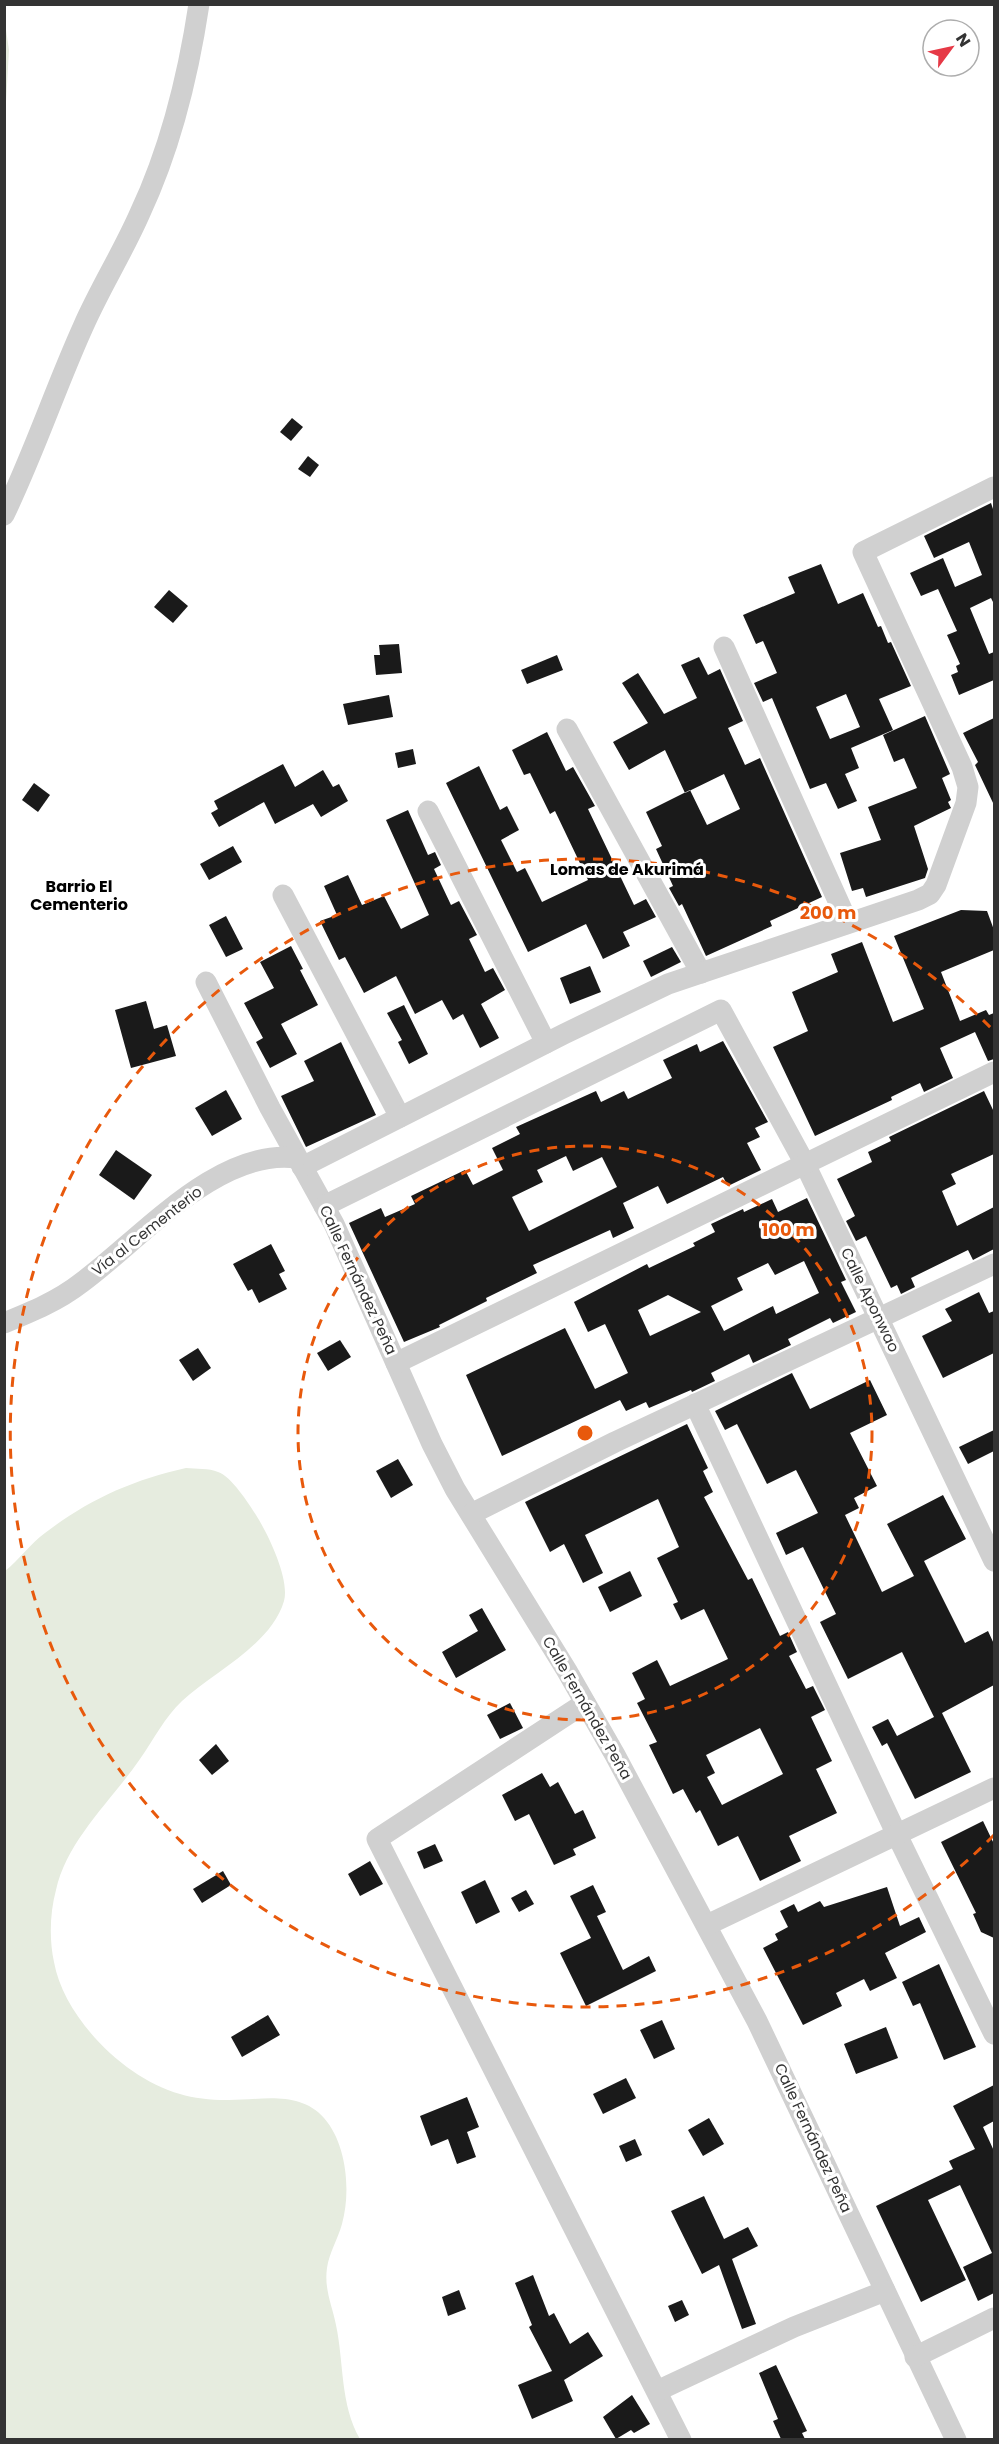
<svg xmlns="http://www.w3.org/2000/svg" width="999" height="2444" font-family="Poppins,sans-serif">
  <rect width="100%" height="100%" fill="#fff"/>
  <g fill="#e6ecdf">
    <path d="M5,23L9,50L5,120L4,23Z"/>
    <path d="M186,1468C196,1469 209,1468 218,1472C231,1476 249,1504 256,1515C268,1534 290,1579 284,1601C271,1645 214,1672 182,1701C165,1717 154,1739 140,1759C112,1800 67,1840 56,1890C50,1912 49,1939 54,1962C64,2018 125,2079 180,2094C193,2098 211,2100 225,2100C258,2101 298,2089 324,2118C347,2144 351,2192 342,2224C338,2239 329,2253 327,2268C324,2289 332,2305 336,2325C344,2362 340,2405 360,2439H5V1571C19,1560 30,1544 45,1533C88,1500 132,1480 186,1468Z"/>
  </g>
  <g fill="#1a1a1a" fill-rule="evenodd">
    <path d="M292,418L303,427L291,441L280,432Z"/>
    <path d="M308,456L319,465L310,477L298,469Z"/>
    <path d="M991,503L994,512V604L991,598L970,608L989,654L994,652V680L959,695L951,675L958,672L956,666L960,664L947,635L957,631L938,589L921,596L910,573L943,558L955,587L982,575L969,542L934,558L924,536Z"/>
    <path d="M821,564L838,604L863,593L878,627L881,626L888,643L891,642L911,686L879,699L893,730L851,748L859,768L845,774L857,801L838,809L826,783L810,789L772,698L763,702L754,683L777,673L763,641L756,644L743,615L795,593L788,577ZM846,694L860,727L830,739L816,707Z"/>
    <path d="M169,590L188,606L173,623L154,607Z"/>
    <path d="M399,644L402,673L376,675L374,655H380L379,645Z"/>
    <path d="M557,655L563,670L527,684L521,670Z"/>
    <path d="M699,657L708,675L720,669L743,721L728,728L745,765L760,758L822,897L770,921L772,926L706,956L682,904L679,906L669,888L673,886L656,849L662,846L646,812L690,790L707,825L740,809L724,774L685,793L665,750L629,770L613,742L648,723L622,683L638,673L664,714L697,698L681,665Z"/>
    <path d="M389,695L393,717L348,725L343,704Z"/>
    <path d="M925,716L950,774L942,778L951,800L948,802L951,808L914,826L928,869L925,878L866,897L863,888L852,891L840,853L881,840L868,807L917,788L904,758L894,762L883,735Z"/>
    <path d="M994,718V805L975,765L978,762L963,733Z"/>
    <path d="M547,732L566,771L573,767L595,806L588,809L634,905L646,899L656,917L623,932L630,946L603,959L586,924L528,952L446,783L479,766L500,810L507,806L519,830L501,840L517,872L525,868L542,902L588,880L555,811L550,814L530,773L524,775L512,750Z"/>
    <path d="M413,749L416,764L398,768L395,753Z"/>
    <path d="M283,764L295,787L323,770L333,787L339,784L348,801L321,817L313,804L275,824L264,802L219,827L211,813L218,809L214,801Z"/>
    <path d="M34,783L50,795L38,812L22,800Z"/>
    <path d="M408,810L428,855L435,852L441,865L434,869L451,905L459,901L477,935L469,939L485,972L493,968L505,990L481,1004L499,1038L480,1048L463,1014L453,1020L442,1000L415,1014L396,976L364,993L345,957L339,960L320,921L337,915L324,886L348,875L362,905L384,896L401,929L429,915L386,820Z"/>
    <path d="M233,846L242,862L209,880L200,864Z"/>
    <path d="M961,910L987,911L994,930V950L941,972L960,1021L986,1010L989,1015L994,1013V1059L988,1061L975,1032L940,1048L953,1078L924,1092L920,1083L891,1097L892,1100L815,1136L773,1047L808,1031L792,992L838,972L831,954L862,942L893,1022L924,1009L894,936Z"/>
    <path d="M226,916L243,949L226,957L209,925Z"/>
    <path d="M291,946L303,969L300,970L318,1005L281,1024L297,1054L270,1068L256,1042L263,1038L244,1003L274,988L260,962Z"/>
    <path d="M672,947L681,962L651,977L643,961Z"/>
    <path d="M590,966L601,992L570,1004L560,978Z"/>
    <path d="M146,1001L154,1029L167,1025L176,1056L131,1068L115,1010Z"/>
    <path d="M404,1005L428,1054L409,1064L398,1042L402,1040L387,1013Z"/>
    <path d="M723,1041L768,1122L755,1128L760,1137L747,1143L761,1170L728,1186L723,1177L667,1204L658,1186L623,1203L634,1228L613,1238L610,1230L533,1265L537,1273L486,1298L487,1301L439,1325L440,1327L404,1342L349,1223L381,1208L385,1217L415,1204L411,1196L465,1170L473,1185L503,1170L492,1148L520,1134L516,1127L596,1091L601,1102L624,1091L628,1099L672,1078L663,1060L697,1044L700,1052ZM566,1156L573,1171L602,1157L617,1187L529,1231L512,1197L543,1182L537,1170Z"/>
    <path d="M341,1042L376,1115L306,1147L281,1096L314,1081L304,1061Z"/>
    <path d="M226,1090L242,1119L212,1136L195,1108Z"/>
    <path d="M984,1091L994,1112V1154L951,1174L956,1184L942,1191L957,1226L994,1207V1249L973,1260L968,1250L911,1278L915,1287L901,1294L897,1285L891,1288L866,1236L856,1241L846,1221L855,1216L837,1179L872,1162L868,1152L891,1141L889,1137Z"/>
    <path d="M116,1150L152,1175L134,1200L99,1175Z"/>
    <path d="M807,1198L846,1280L841,1282L856,1312L833,1323L830,1318L788,1339L791,1345L753,1363L749,1354L711,1373L715,1381L692,1392L691,1390L649,1408L646,1402L626,1411L620,1400L502,1456L466,1375L565,1328L595,1389L628,1373L605,1324L588,1332L574,1302L647,1264L649,1268L695,1246L693,1243L715,1232L711,1224L743,1209L744,1212L772,1199L778,1212ZM804,1261L819,1293L776,1314L773,1306L724,1331L711,1306L743,1290L737,1278L768,1263L775,1275ZM668,1295L701,1312L650,1336L638,1310Z"/>
    <path d="M271,1244L285,1271L279,1274L287,1289L259,1303L252,1289L248,1291L233,1264Z"/>
    <path d="M979,1292L989,1313L994,1311V1353L943,1378L922,1336L952,1321L945,1309Z"/>
    <path d="M340,1340L351,1357L328,1371L317,1353Z"/>
    <path d="M198,1348L211,1368L193,1381L179,1360Z"/>
    <path d="M792,1373L810,1409L870,1380L887,1415L850,1433L877,1486L854,1498L859,1508L845,1515L882,1592L914,1576L887,1524L943,1495L966,1539L924,1561L965,1643L988,1631L994,1644V1685L942,1713L971,1772L915,1799L887,1743L882,1746L872,1727L888,1719L897,1736L934,1717L902,1652L848,1679L820,1622L836,1614L803,1547L786,1555L776,1533L818,1513L796,1470L767,1484L737,1424L725,1430L715,1411Z"/>
    <path d="M687,1424L708,1468L703,1471L713,1492L704,1497L748,1580L752,1578L780,1636L788,1632L797,1652L789,1656L806,1689L813,1686L825,1710L811,1717L832,1761L816,1769L837,1813L789,1836L801,1861L760,1881L738,1836L718,1846L700,1810L696,1813L683,1789L673,1794L649,1745L657,1742L637,1703L645,1699L632,1673L657,1660L670,1686L728,1659L704,1609L681,1620L673,1604L678,1602L657,1558L679,1547L658,1499L585,1535L603,1573L583,1583L564,1544L550,1552L525,1502ZM760,1728L783,1774L722,1805L707,1777L715,1773L706,1755Z"/>
    <path d="M994,1430V1451L968,1464L959,1447Z"/>
    <path d="M398,1459L413,1485L391,1498L376,1471Z"/>
    <path d="M630,1571L642,1596L610,1612L598,1587Z"/>
    <path d="M482,1608L506,1650L456,1678L442,1652L478,1631L469,1615Z"/>
    <path d="M510,1703L523,1728L500,1739L487,1715Z"/>
    <path d="M216,1744L229,1761L212,1775L199,1760Z"/>
    <path d="M542,1773L550,1787L558,1782L575,1814L583,1810L596,1838L573,1849L576,1855L554,1865L529,1814L515,1821L502,1795Z"/>
    <path d="M983,1821L994,1844V1938L981,1932L973,1914L976,1913L941,1842Z"/>
    <path d="M435,1844L443,1861L424,1869L417,1852Z"/>
    <path d="M370,1861L383,1884L360,1896L348,1874Z"/>
    <path d="M223,1871L231,1885L202,1903L193,1889Z"/>
    <path d="M485,1880L500,1912L476,1924L461,1892Z"/>
    <path d="M593,1885L606,1912L597,1916L623,1970L649,1956L656,1971L586,2006L560,1953L591,1938L570,1896Z"/>
    <path d="M887,1887L900,1926L919,1917L926,1932L885,1953L897,1978L870,1991L864,1979L836,1993L842,2006L803,2025L763,1948L778,1940L775,1934L788,1927L780,1911L794,1904L798,1912L820,1901L824,1907Z"/>
    <path d="M526,1890L534,1904L519,1912L511,1898Z"/>
    <path d="M939,1964L976,2047L944,2060L920,2003L913,2006L902,1982Z"/>
    <path d="M268,2015L280,2035L242,2057L231,2037Z"/>
    <path d="M662,2020L675,2049L654,2059L640,2030Z"/>
    <path d="M886,2027L898,2058L856,2074L844,2044Z"/>
    <path d="M626,2078L636,2098L603,2114L593,2094Z"/>
    <path d="M994,2085V2121L983,2127L994,2151V2293L978,2301L963,2267L992,2253L960,2185L928,2200L966,2280L921,2302L876,2206L953,2169L949,2161L975,2149L953,2106Z"/>
    <path d="M467,2097L479,2127L467,2132L476,2157L457,2164L448,2139L431,2146L420,2116Z"/>
    <path d="M709,2118L724,2144L703,2156L688,2130Z"/>
    <path d="M635,2139L642,2155L626,2162L619,2146Z"/>
    <path d="M704,2196L724,2239L748,2227L758,2246L732,2259L756,2324L742,2329L719,2265L702,2274L671,2211Z"/>
    <path d="M533,2275L549,2316L554,2313L570,2344L588,2332L603,2356L564,2380L573,2401L532,2419L518,2385L552,2371L529,2327L532,2325L515,2283Z"/>
    <path d="M459,2290L466,2309L448,2316L442,2297Z"/>
    <path d="M682,2300L689,2315L675,2322L668,2306Z"/>
    <path d="M776,2365L807,2431L802,2433L805,2439H781L773,2421L778,2419L759,2373Z"/>
    <path d="M632,2395L650,2424L634,2433L631,2430L616,2439L603,2417Z"/>
  </g>
  <g fill="none" stroke-linecap="round" stroke-linejoin="round">
    <g stroke="#d0d0d0" stroke-width="21">
      <path d="M4,515C34,453 55,389 83,327C100,288 123,252 140,213C171,147 188,77 199,4"/>
      <path d="M724,647L848,923"/>
      <path d="M567,729L701,973"/>
      <path d="M428,811L546,1043"/>
      <path d="M283,895L400,1117"/>
      <path d="M206,982L270,1108L334,1224L432,1444L455,1489L567,1671L615,1755L757,2021L956,2440"/>
      <path d="M302,1167L564,1034L668,984L918,900L930,894L936,885L966,803L968,787L962,767L863,552L994,487"/>
      <path d="M324,1206L721,1010L805,1164L994,1561"/>
      <path d="M4,1323C31,1312 58,1301 81,1283C140,1240 217,1148 296,1158"/>
      <path d="M396,1363L994,1072"/>
      <path d="M695,1404L897,1835L994,2034"/>
      <path d="M471,1514L615,1442L994,1264"/>
      <path d="M585,1703L377,1839L681,2440"/>
      <path d="M707,1925L994,1788"/>
      <path d="M915,2357L994,2318"/>
      <path d="M657,2391L794,2327L885,2291"/>
    </g>
  </g>
  <g fill="none" stroke="#e8590c" stroke-width="3" stroke-dasharray="10 8">
    <circle cx="585" cy="1433" r="287"/>
    <path d="M994 1835A574 574 0 1 1 994 1031"/>
  </g>
  <g text-anchor="middle" stroke-width="6" stroke-linejoin="round" paint-order="stroke">
    <g font-size="15" fill="#333" stroke="#fff">
      <text transform="translate(147 1231) rotate(-38)" y="5">Vía al Cementerio</text>
      <text transform="translate(358 1280) rotate(65)" y="5">Calle Fernández Peña</text>
      <text transform="translate(870 1300) rotate(64)" y="5">Calle Aponwao</text>
      <text transform="translate(587 1708) rotate(60)" y="5">Calle Fernández Peña</text>
      <text transform="translate(813 2138) rotate(65)" y="5">Calle Fernández Peña</text>
    </g>
    <g font-size="16" font-weight="bold" fill="#000" stroke="#fff">
      <text x="627" y="875">Lomas de Akurimá</text>
      <text x="79" y="892">Barrio El<tspan x="79" dy="18">Cementerio</tspan></text>
    </g>
  </g>
  <circle cx="585" cy="1433" r="9" fill="#e8590c" stroke="#fff" stroke-width="3"/>
  <g font-size="18" text-anchor="middle" font-weight="bold" fill="#e8590c" stroke="#fff" stroke-width="6" stroke-linejoin="round" paint-order="stroke">
    <text x="828" y="919">200 m</text>
    <text x="788" y="1236">100 m</text>
  </g>
  <rect width="999" height="2444" fill="none" stroke="#333333" stroke-width="12"/>
  <g transform="translate(951 48) rotate(57)"><circle r="28" fill="#ffffff" stroke="#adadad" stroke-width="1.5"/>
  <path d="M0-4.5L10 22L0 15L-10 22Z" fill="#e63946"/>
  <text y="-9" font-size="16" font-weight="bold" text-anchor="middle" fill="#333333">N</text>
  </g>
</svg>
